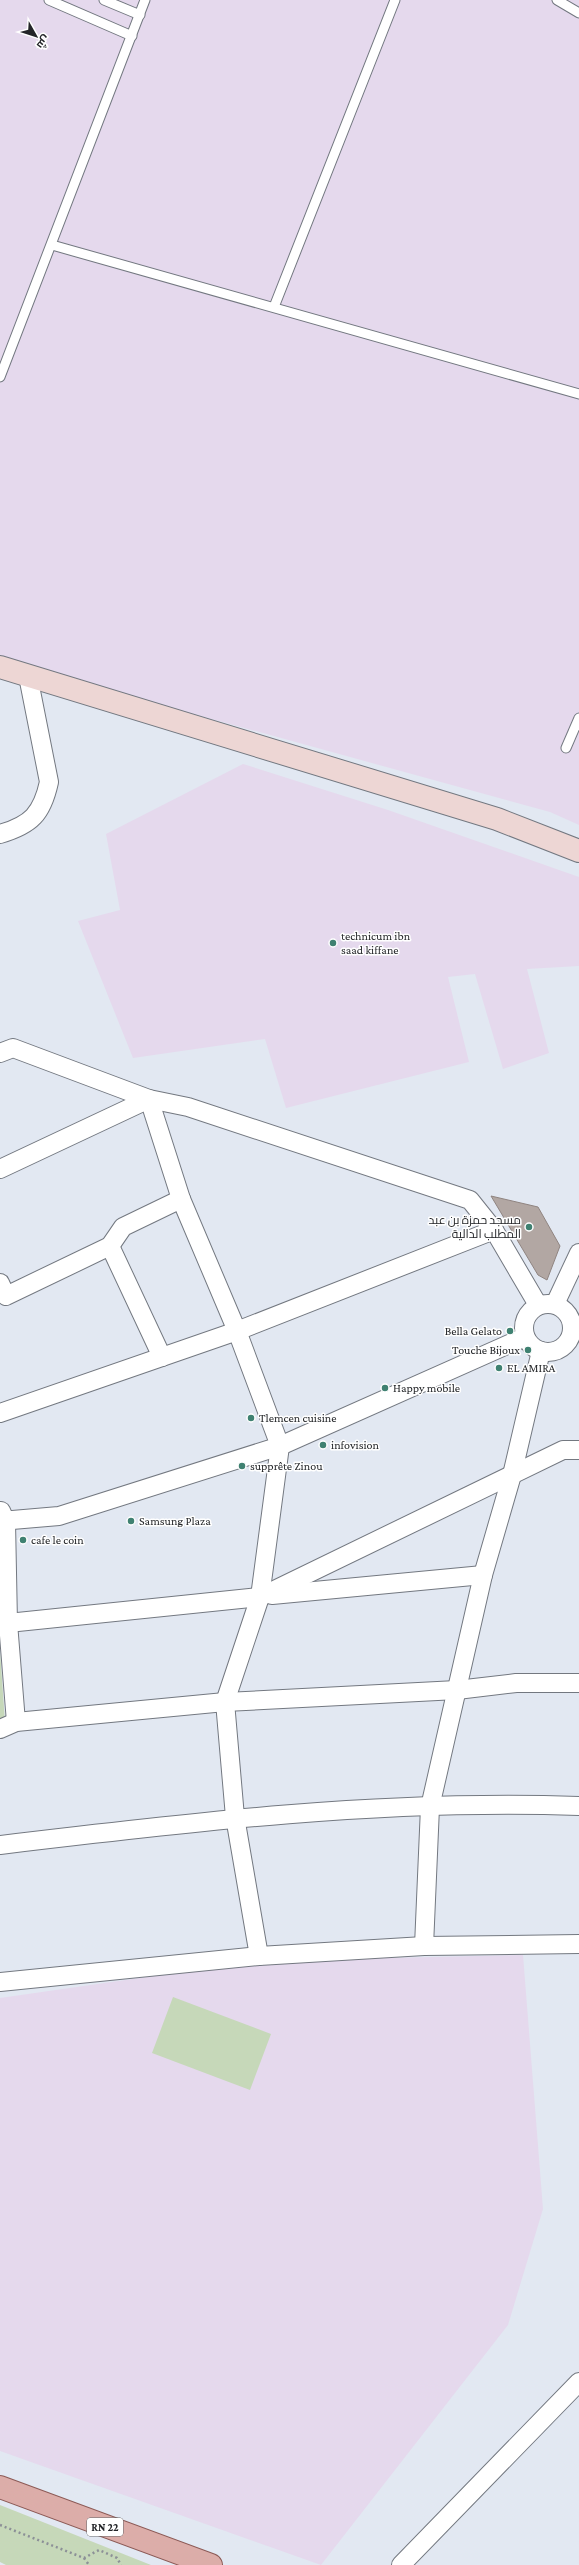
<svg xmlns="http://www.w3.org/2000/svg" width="579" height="2565" font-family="'Crimson Pro',Cairo,serif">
  <rect width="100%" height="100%" fill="#e2e8f2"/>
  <g fill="#e5d9ed">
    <path d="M0,0H579V825L550,812L150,702L0,656Z"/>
    <path d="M243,764L388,810L579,877V966L527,969L549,1053L503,1069L475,974L448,977L469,1062L286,1108L265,1039L133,1058L78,921L120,910L106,834Z"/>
    <path d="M523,1955L543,2209L508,2325L321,2565L0,2451V1998L258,1961Z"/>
  </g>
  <g fill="#c6d8b9">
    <path d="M0,1651L5,1722H0Z"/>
    <path d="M173,1997L271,2034L250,2090L152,2053Z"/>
    <path d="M0,2505L151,2565H6L0,2562Z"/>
  </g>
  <path fill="#b2a7a3" stroke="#8f8480" d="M491,1196L538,1207L560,1246L547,1280L538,1275Z"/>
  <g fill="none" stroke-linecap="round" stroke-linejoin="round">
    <g stroke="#737880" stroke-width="11">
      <g id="lane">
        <path d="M49,0L132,36"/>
        <path d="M104,0L140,15"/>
        <path d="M557,0L579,13"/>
        <path d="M52,245L579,394"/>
        <path d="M274,307L395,0"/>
        <path d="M0,377L145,0"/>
        <path d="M566,748L579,718"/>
      </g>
    </g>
    <g stroke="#737880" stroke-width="20">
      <g id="street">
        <path d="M0,834C31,825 42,814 49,782L28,676"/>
        <path d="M0,1053L13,1048L149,1099L181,1199L237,1331L280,1446L260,1597L225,1702L235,1817L259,1956"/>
        <path d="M0,1169L149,1099L188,1107L470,1200L494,1230L538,1305"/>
        <path d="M110,1246L162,1357"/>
        <path d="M0,1283L6,1296L110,1246L123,1227L181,1199"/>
        <circle cx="548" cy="1328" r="24"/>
        <path d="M555,1304L579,1253"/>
        <path d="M0,1413L237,1331L494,1230"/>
        <path d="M1,1511L6,1522L8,1623L16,1722"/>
        <path d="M0,1521L59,1516L280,1446L525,1337"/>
        <path d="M272,1595L483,1575"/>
        <path d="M8,1623L260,1597L563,1450H579"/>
        <path d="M0,1729L16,1722L225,1702L457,1690L516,1683H579"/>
        <path d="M0,1845C192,1822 385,1799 579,1806"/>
        <path d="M424,1946L430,1807L483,1575L512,1475L541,1351"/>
        <path d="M0,1982L259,1956L424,1946L579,1944"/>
        <path d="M401,2565L579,2382"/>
      </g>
    </g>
    <g stroke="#737880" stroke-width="24">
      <path id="secondary" d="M0,667L497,819L579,851"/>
    </g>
    <g stroke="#8c5a56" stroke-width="24">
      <path id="primary" d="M0,2487L211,2565"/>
    </g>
    <g stroke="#8c9097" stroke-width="2.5" stroke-dasharray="2 3" stroke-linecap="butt">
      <path d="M0,2525L84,2558L99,2550L117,2558L121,2565"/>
      <path d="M84,2558L89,2565"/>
    </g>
    <use href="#lane" stroke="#fff" stroke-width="9"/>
    <use href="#street" stroke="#fff" stroke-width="18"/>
    <use href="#secondary" stroke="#edd6d4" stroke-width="22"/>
    <use href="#primary" stroke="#dcada9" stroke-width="22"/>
  </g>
  <g fill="#3f8171" stroke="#fff" stroke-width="1.5">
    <circle cx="333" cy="943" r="4"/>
    <circle cx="529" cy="1227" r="4"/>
    <circle cx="510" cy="1331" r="4"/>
    <circle cx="528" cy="1350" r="4"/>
    <circle cx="499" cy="1368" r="4"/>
    <circle cx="385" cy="1388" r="4"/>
    <circle cx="251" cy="1418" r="4"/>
    <circle cx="323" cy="1445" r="4"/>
    <circle cx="242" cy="1466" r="4"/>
    <circle cx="131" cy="1521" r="4"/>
    <circle cx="23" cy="1540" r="4"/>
  </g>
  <g text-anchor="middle" stroke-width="3" stroke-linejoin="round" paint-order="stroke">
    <rect fill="#fff" stroke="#656668" stroke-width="1" x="87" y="2518" width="36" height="18" rx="3"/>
    <g font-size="11" font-weight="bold" fill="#232528">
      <text x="105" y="2531">RN 22</text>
    </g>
    <g font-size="12" fill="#232528" stroke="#fff" text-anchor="start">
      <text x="341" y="940">technicum ibn<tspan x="341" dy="14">saad kiffane</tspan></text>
      <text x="521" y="1224" text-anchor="end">مسجد حمزة بن عبد<tspan x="521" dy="14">المطلب الدالية</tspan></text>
      <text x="502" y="1335" text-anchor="end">Bella Gelato</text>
      <text x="520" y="1354" text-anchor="end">Touche Bijoux</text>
      <text x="507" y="1372">EL AMIRA</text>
      <text x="393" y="1392">Happy mobile</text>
      <text x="259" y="1422">Tlemcen cuisine</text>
      <text x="331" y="1449">infovision</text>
      <text x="250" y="1470">supprête Zinou</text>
      <text x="139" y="1525">Samsung Plaza</text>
      <text x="31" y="1544">cafe le coin</text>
    </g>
  </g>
  <g transform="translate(36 36) rotate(129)" stroke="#ffffff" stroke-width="3" paint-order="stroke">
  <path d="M0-3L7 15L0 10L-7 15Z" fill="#232528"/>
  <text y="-6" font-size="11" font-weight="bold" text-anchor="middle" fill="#232528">ش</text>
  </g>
</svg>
